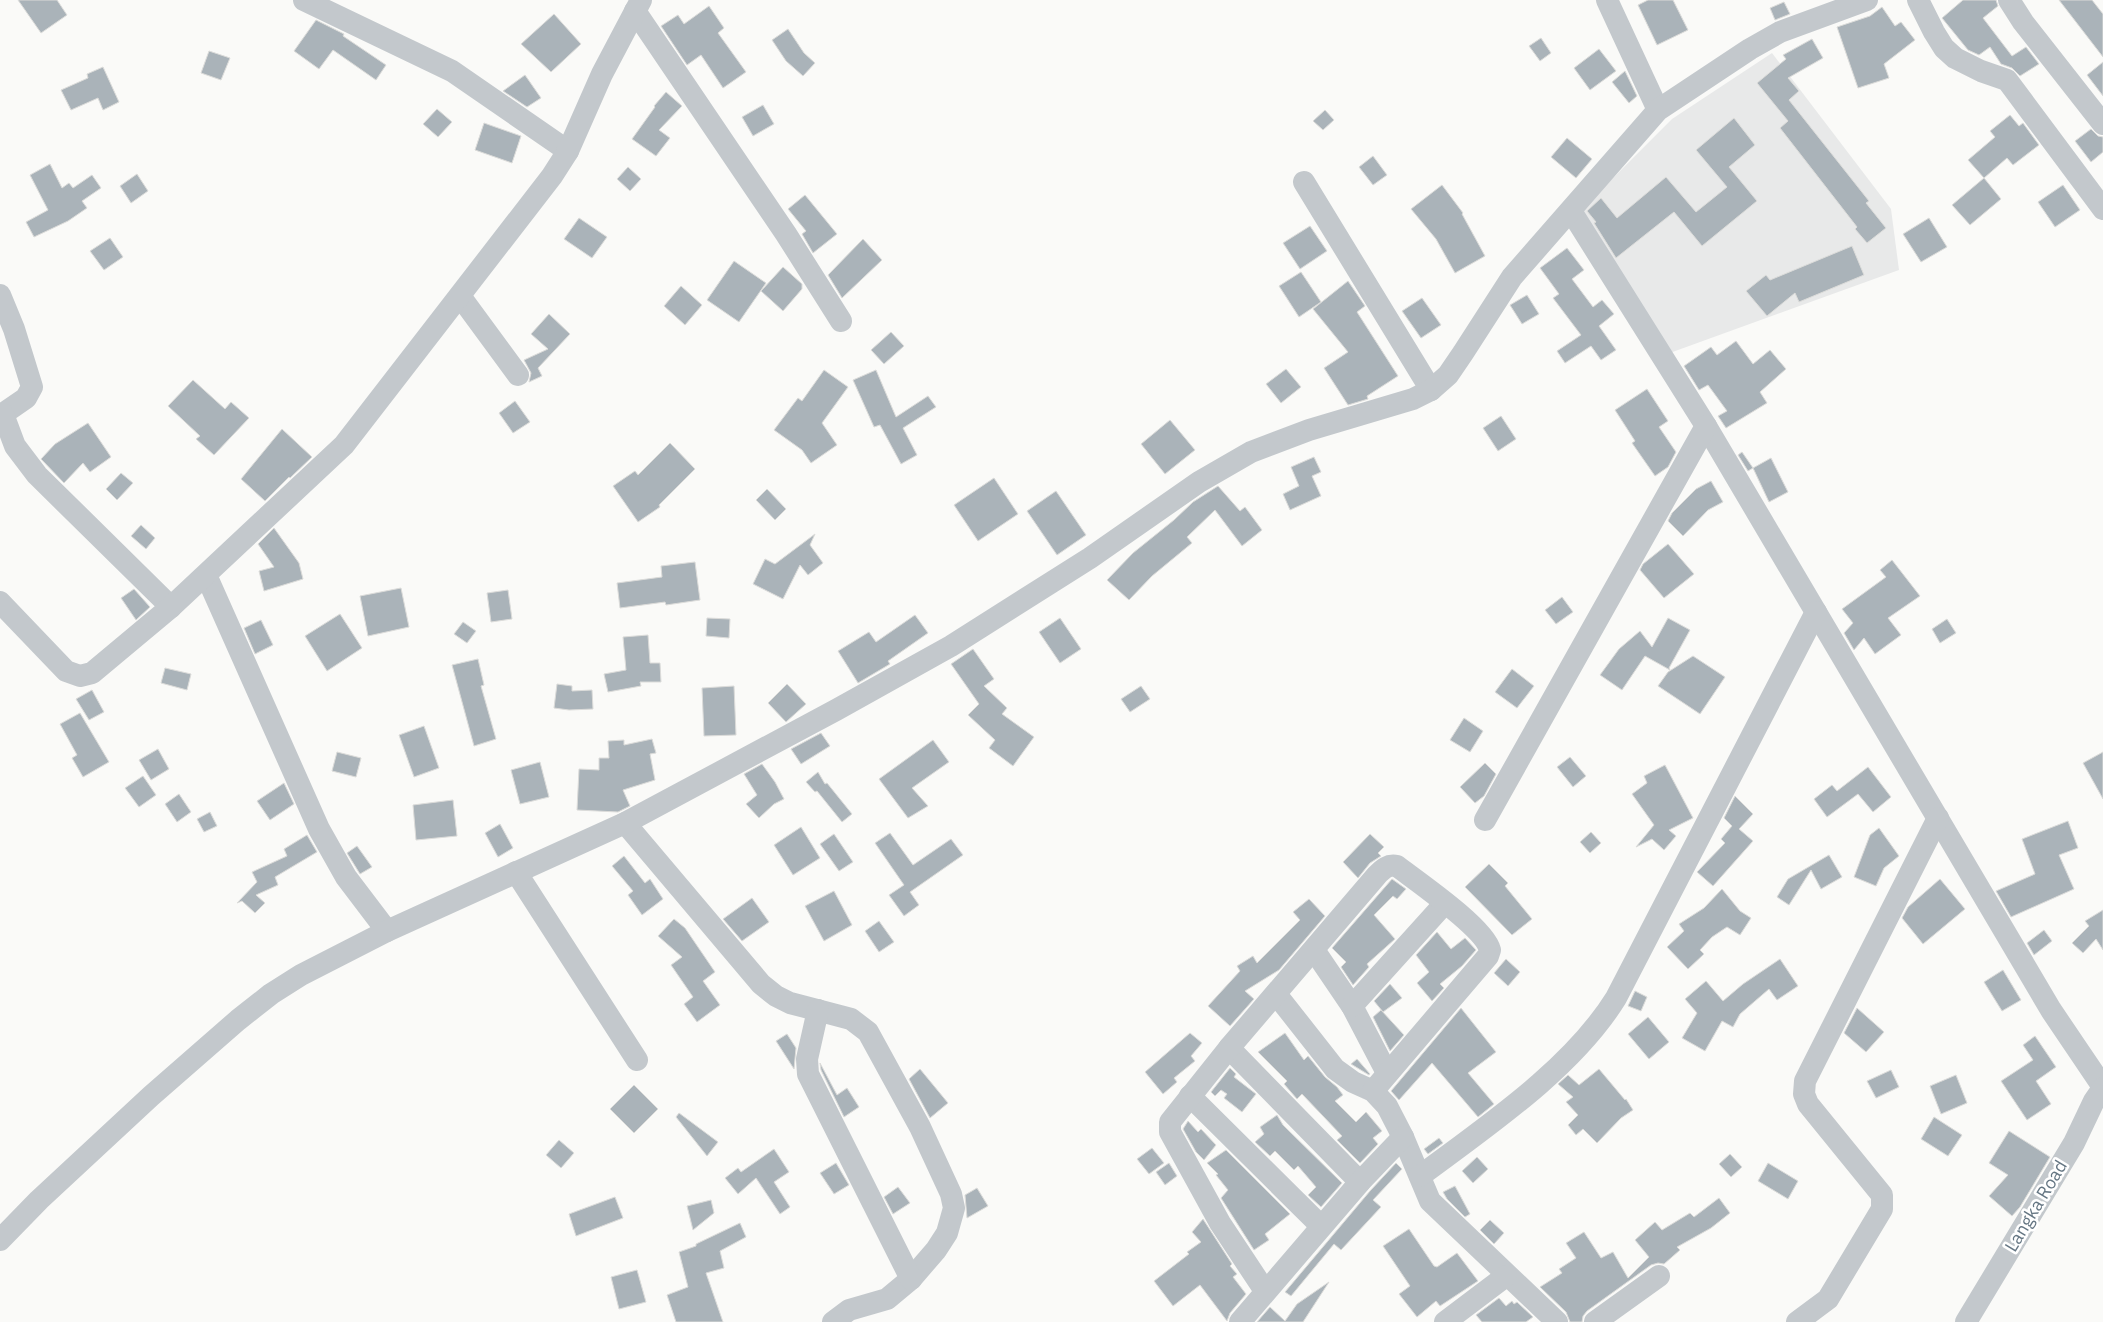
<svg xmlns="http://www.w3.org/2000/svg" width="2103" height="1322" font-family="'IBM Plex Sans',sans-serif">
  <rect width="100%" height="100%" fill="#fafaf8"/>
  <path fill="#e8e9e9" d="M1772,53L1891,209L1899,270L1667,354L1582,209L1672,119Z"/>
  <g fill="#aab3b9" stroke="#dcdcda">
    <path d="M18,0H57L67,15L41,33Z"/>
    <path d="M1648,0H1673L1688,30L1657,45L1638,5Z"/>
    <path d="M1963,0H1996L1998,6L1983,18L2012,56L2026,47L2039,64L2020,76L2012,68L2001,64L1990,47L1979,55L1968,50L1942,18Z"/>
    <path d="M2059,0H2092L2103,14V57Z"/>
    <path d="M1784,2L1790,14L1775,20L1770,8Z"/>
    <path d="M709,6L724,28L718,33L746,72L723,88L701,55L687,65L661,26L678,15L684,24Z"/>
    <path d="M1882,7L1895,26L1901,22L1915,40L1884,64L1889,78L1858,88L1837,27L1870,16Z"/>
    <path d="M554,14L581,44L551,72L521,44Z"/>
    <path d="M316,20L344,34L343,36L386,65L376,80L333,50L319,69L294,51Z"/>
    <path d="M788,29L804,53L815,63L803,76L786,61L772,40Z"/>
    <path d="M1541,38L1551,53L1540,61L1529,46Z"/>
    <path d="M1812,39L1823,58L1788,78L1799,91L1789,100L1869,201L1866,203L1886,228L1867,243L1855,229L1857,227L1780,128L1788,121L1757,83L1786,59L1783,55Z"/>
    <path d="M1599,49L1616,71L1590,90L1574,68Z"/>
    <path d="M209,51L230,58L221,80L201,73Z"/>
    <path d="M2103,62V96L2087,75Z"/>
    <path d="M103,67L119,102L103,110L98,98L71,110L61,90L88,78L87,74Z"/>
    <path d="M1625,71L1637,96L1629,103L1612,82Z"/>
    <path d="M525,75L541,98L527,107L503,91Z"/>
    <path d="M666,92L682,106L659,130L670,138L656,156L632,139L655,107L654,106Z"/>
    <path d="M763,105L774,124L753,136L742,117Z"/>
    <path d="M437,109L452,122L438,137L423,124Z"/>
    <path d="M1325,110L1334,120L1323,130L1313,121Z"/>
    <path d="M2010,115L2019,126L2023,123L2039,145L2013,165L2007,158L1984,178L1968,160L1995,137L1990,131Z"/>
    <path d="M1734,118L1755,145L1729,167L1757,201L1702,246L1674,212L1616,258L1594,223L1596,222L1587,211L1601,198L1617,218L1666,177L1696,212L1727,187L1696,150Z"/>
    <path d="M484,123L521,136L512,163L475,150Z"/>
    <path d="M2091,129L2098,136L2103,137V152L2091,162L2075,141Z"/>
    <path d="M1567,138L1592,159L1576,178L1551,157Z"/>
    <path d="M1373,156L1387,175L1373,185L1359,167Z"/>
    <path d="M50,164L62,188L69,183L73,188L92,175L101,188L82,201L87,208L68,221L34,237L26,222L48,210L30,175Z"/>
    <path d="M628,167L641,179L630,191L617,179Z"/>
    <path d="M137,174L148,191L131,203L120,186Z"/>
    <path d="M1984,178L2001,199L1970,225L1952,205Z"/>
    <path d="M1442,185L1463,213L1462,214L1485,256L1455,273L1436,239L1411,209Z"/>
    <path d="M2063,185L2080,210L2055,227L2038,202Z"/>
    <path d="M805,195L837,234L813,253L802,234L806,231L788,209Z"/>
    <path d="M579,218L607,237L592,258L564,239Z"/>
    <path d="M1929,218L1947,247L1921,262L1903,234Z"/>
    <path d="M1310,226L1327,251L1300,269L1283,243Z"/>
    <path d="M110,238L123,257L104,270L90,251Z"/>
    <path d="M863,239L882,260L842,298L828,275Z"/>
    <path d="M1852,246L1864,275L1799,302L1795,293L1767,316L1746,291L1766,275L1770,280Z"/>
    <path d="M1567,248L1584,270L1572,279L1593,307L1602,300L1614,314L1599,326L1616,350L1601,360L1591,346L1565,363L1557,351L1581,335L1553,298L1559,294L1540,268Z"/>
    <path d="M734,261L766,283L739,322L707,300Z"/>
    <path d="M783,267L802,284V289L783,311L761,291Z"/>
    <path d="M1301,272L1321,302L1299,317L1279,286Z"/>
    <path d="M1348,281L1365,306L1357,312L1398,376L1367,396L1368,399L1348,405L1324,368L1348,352L1313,309Z"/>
    <path d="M681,286L702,305L685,325L664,306Z"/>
    <path d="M1527,295L1539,314L1522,324L1510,305Z"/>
    <path d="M1422,298L1441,325L1421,338L1402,311Z"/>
    <path d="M549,314L570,334L538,368L542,376L529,382L531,373L524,360L548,349L531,334Z"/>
    <path d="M891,332L904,346L884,364L871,350Z"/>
    <path d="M1736,341L1753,364L1770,350L1786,369L1760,392L1767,403L1726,428L1718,416L1727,411L1708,385L1699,390L1684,366L1711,347L1717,355Z"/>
    <path d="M1286,369L1301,387L1281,403L1266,384Z"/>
    <path d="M824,370L848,387L822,423L837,445L811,463L802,450L774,430L798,398L802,401Z"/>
    <path d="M876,370L896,417L928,396L936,407L903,428L917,455L901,464L880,425L874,427L853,380Z"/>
    <path d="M193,380L225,409L231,402L249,418L214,455L196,439L200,436L168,406Z"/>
    <path d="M1647,389L1668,421L1659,427L1676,452L1668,467L1655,476L1632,443L1635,441L1615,410Z"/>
    <path d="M515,401L530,422L513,433L499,413Z"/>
    <path d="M1501,416L1516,439L1498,451L1483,428Z"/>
    <path d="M1170,420L1195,450L1165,474L1141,444Z"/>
    <path d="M88,423L111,457L90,472L83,463L64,483L41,459L55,444Z"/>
    <path d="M282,429L312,457L290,478L289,477L265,501L241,479Z"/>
    <path d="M670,443L695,469L659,505L660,507L638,522L613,486L635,471L638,475Z"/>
    <path d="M1742,452L1753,468L1748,471L1738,455Z"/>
    <path d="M1314,457L1321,472L1312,476L1321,496L1290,510L1283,494L1299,486L1291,467Z"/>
    <path d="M1771,458L1788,492L1769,502L1753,468Z"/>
    <path d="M121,473L133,483L117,500L106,489Z"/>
    <path d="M994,478L1018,514L978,541L954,505Z"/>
    <path d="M1711,481L1723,502L1708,510L1683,536L1668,521L1672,513L1696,489Z"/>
    <path d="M1218,486L1240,511L1245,507L1262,530L1242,546L1215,510L1187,537L1192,543L1152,576L1129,600L1107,580L1133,553L1174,520L1193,502Z"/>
    <path d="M767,489L786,509L775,520L756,500Z"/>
    <path d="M1056,491L1086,535L1057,555L1027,511Z"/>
    <path d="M141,525L155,538L146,549L131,536Z"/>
    <path d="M274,528L299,563L303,579L264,591L259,571L274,567L258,544Z"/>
    <path d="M815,534L810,545L823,563L808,575L800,565L783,599L753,584L765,559L775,564Z"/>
    <path d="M1668,544L1694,574L1664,598L1640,570L1643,564Z"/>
    <path d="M1892,560L1920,596L1888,618L1901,635L1875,654L1864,638L1854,650L1844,633L1853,623L1842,609L1886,577L1880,570Z"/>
    <path d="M695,562L700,600L666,605L665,602L620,608L617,583L662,577L661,566Z"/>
    <path d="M401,588L409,627L368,636L360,596Z"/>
    <path d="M134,589L150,607L136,620L121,598Z"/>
    <path d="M508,590L512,619L491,622L487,593Z"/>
    <path d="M1562,597L1573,612L1556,624L1545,610Z"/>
    <path d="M340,614L362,648L327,671L305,636Z"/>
    <path d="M915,615L928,633L888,661L890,664L858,683L838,651L869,632L876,642Z"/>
    <path d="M707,618L730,619L729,638L706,636Z"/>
    <path d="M1060,618L1081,649L1060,663L1039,632Z"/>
    <path d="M1668,618L1690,630L1669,668L1670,670L1645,656L1622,690L1600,675L1619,649L1640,631L1652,647Z"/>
    <path d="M1947,619L1956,633L1940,643L1932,629Z"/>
    <path d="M261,620L273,645L255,654L244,628Z"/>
    <path d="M463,622L476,631L467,643L454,634Z"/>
    <path d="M648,635L650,663H660L661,682H640L641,686L608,692L604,674L626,670L623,637Z"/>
    <path d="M973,649L994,679L984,686L1007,708L1002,714L1034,737L1013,766L989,748L995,740L968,715L979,704L951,664Z"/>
    <path d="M1693,656L1725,677L1700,714L1658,686L1668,672Z"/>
    <path d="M478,659L484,685L481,686L496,739L474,746L452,665Z"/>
    <path d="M165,668L191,674L187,690L161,683Z"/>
    <path d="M1512,669L1534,686L1517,708L1495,692Z"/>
    <path d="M557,684L572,686V691L592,690L593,709L569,710L554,708Z"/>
    <path d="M787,684L806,704L786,722L768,703Z"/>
    <path d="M734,686L736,735L704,736L702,688Z"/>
    <path d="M1141,686L1150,699L1130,712L1121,699Z"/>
    <path d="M92,690L104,712L89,720L76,699Z"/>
    <path d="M80,713L109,762L83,777L72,758L77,755L60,724Z"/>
    <path d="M1464,718L1483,731L1470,752L1450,740Z"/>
    <path d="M424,726L439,768L414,777L399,735Z"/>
    <path d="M821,733L830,746L801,764L791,749Z"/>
    <path d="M652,739L656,753L650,754L655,780L623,790L630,806L618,812L577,810L579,769L599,770V758H609L608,741L624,740V745Z"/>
    <path d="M933,740L949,762L912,788L928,806L908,818L879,779Z"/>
    <path d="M158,749L169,769L151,780L139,760Z"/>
    <path d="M337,752L361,758L356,777L332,771Z"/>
    <path d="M2103,752V799L2083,763Z"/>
    <path d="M1570,757L1586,776L1573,787L1557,767Z"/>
    <path d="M540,762L549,797L520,804L511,770Z"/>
    <path d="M1485,763L1496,774L1484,796L1475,803L1460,787Z"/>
    <path d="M762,764L775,782L784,799L774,804L759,818L746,804L757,795L744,774Z"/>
    <path d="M1665,765L1693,818L1669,830L1676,836L1664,850L1652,839L1636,847L1654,825L1632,794L1647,783L1644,776Z"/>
    <path d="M1868,767L1891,797L1873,812L1858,794L1827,817L1814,799L1832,785L1837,791Z"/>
    <path d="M818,772L825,784L827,783L852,814L842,822L817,791L815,792L806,782Z"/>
    <path d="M143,776L156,795L139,807L125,788Z"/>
    <path d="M284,783L294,804L270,820L257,801Z"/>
    <path d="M179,794L191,812L177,822L165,804Z"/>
    <path d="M1735,796L1753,814L1739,829L1753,841L1713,886L1697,872L1725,843L1721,839L1732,826L1724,818Z"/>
    <path d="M453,800L457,836L416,840L413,805Z"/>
    <path d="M210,812L217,826L204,832L197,819Z"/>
    <path d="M2068,821L2078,848L2059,855L2074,889L2011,917L1996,891L2035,874L2022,839Z"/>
    <path d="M500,824L513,848L498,857L485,833Z"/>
    <path d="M801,827L820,858L793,875L774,845Z"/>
    <path d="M1879,828L1899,856L1884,868L1876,886L1854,877L1870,835Z"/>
    <path d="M1591,832L1601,843L1590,853L1580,842Z"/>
    <path d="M890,833L913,865L951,839L963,855L910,892L919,905L904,916L889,895L904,885L875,843Z"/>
    <path d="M834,834L853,862L839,871L820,844Z"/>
    <path d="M1370,834L1384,847L1378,853L1381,856L1370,863L1358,878L1343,862Z"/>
    <path d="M307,835L317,852L275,877L278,885L256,895L265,903L255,913L242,901L237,903L257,882L252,872L287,856L284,849Z"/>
    <path d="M357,846L372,867L360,874L347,853Z"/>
    <path d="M1829,855L1842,877L1821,889L1811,870L1789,905L1777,897L1788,879Z"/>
    <path d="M624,856L645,883L650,879L663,899L642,915L628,895L633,891L612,866Z"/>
    <path d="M1489,864L1508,883L1505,886L1532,919L1512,935L1465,887Z"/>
    <path d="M1392,879L1406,889L1397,899L1393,896L1374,915L1395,939L1367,964L1369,967L1353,985L1341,967L1346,962L1332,948Z"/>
    <path d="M1940,879L1965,909L1923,944L1902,918L1908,907Z"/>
    <path d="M1722,889L1740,911L1751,918L1740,935L1727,927L1712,937L1700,950L1704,954L1688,969L1667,947L1684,931L1679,924L1704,908Z"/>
    <path d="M834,891L852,925L824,941L805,906Z"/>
    <path d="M752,898L769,922L742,941L723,919Z"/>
    <path d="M1309,899L1325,916L1279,970L1245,991L1254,999L1230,1026L1208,1006L1240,971L1237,966L1253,956L1257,963L1300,920L1293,912Z"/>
    <path d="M2103,910V950L2096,939L2083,953L2072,943L2089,926L2085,921Z"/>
    <path d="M674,919L685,928L715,972L703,981L720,1005L697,1022L684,1004L693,997L671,965L682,957L658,936Z"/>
    <path d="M879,921L894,942L879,952L865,931Z"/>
    <path d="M2044,930L2052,941L2034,955L2027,943Z"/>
    <path d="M1437,932L1451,949L1465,938L1476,950L1462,966L1440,984L1444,988L1432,1001L1417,983L1429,972L1416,955Z"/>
    <path d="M1506,959L1520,972L1508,986L1494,973Z"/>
    <path d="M1780,959L1798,986L1777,1000L1769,989L1740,1014L1733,1027L1722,1021L1705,1051L1682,1038L1697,1013L1685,999L1706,981L1723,1001L1743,984Z"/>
    <path d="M2003,970L2021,1000L2002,1011L1984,982Z"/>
    <path d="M1390,984L1402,998L1383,1012L1374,1001Z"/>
    <path d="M1635,991L1647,997L1641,1011L1628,1006Z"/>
    <path d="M1461,1008L1496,1052L1468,1073L1494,1104L1478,1117L1432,1063L1399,1100L1391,1091Z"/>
    <path d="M1857,1008L1884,1032L1866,1052L1844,1033Z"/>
    <path d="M1381,1010L1404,1035L1390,1051L1373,1017Z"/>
    <path d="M1648,1017L1669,1042L1649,1059L1628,1034Z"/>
    <path d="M1190,1033L1202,1043L1191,1056L1195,1061L1174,1078L1177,1082L1163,1094L1145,1072Z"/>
    <path d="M1285,1033L1304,1060L1308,1056L1325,1077L1337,1087L1343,1095L1335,1101L1356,1122L1366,1112L1382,1131L1373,1138L1378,1144L1360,1163L1337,1140L1342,1136L1302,1094L1297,1099L1284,1084L1287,1081L1258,1052Z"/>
    <path d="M787,1034L796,1048L794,1069L776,1041Z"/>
    <path d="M2035,1036L2056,1067L2036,1081L2051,1104L2027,1120L2001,1081L2033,1060L2023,1045Z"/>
    <path d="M1357,1059L1370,1074L1369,1075L1351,1064Z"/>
    <path d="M820,1063L837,1095L847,1088L859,1107L844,1117L821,1070Z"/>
    <path d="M1230,1068L1236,1074L1234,1077L1256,1094L1242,1112L1224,1098L1227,1094L1221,1090L1215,1096L1211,1092Z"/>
    <path d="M920,1069L948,1103L930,1118L909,1079Z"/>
    <path d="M1599,1069L1625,1100L1626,1099L1633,1110L1621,1118L1597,1143L1583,1129L1576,1135L1568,1125L1578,1115L1566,1102L1573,1097L1558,1084L1568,1075L1579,1085Z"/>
    <path d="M1891,1070L1899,1087L1876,1098L1867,1081Z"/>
    <path d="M1956,1075L1967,1103L1941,1114L1930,1086Z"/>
    <path d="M634,1085L658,1109L634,1133L610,1109Z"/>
    <path d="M679,1113L718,1142L707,1156L676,1117Z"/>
    <path d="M1277,1115L1283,1125L1342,1183L1321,1207L1308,1195L1316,1187L1298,1166L1294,1170L1275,1151L1270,1156L1255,1142L1264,1134L1260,1127Z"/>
    <path d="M1934,1117L1962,1135L1948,1156L1921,1139Z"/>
    <path d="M1188,1121L1198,1132L1201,1129L1216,1145L1204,1160L1196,1152L1183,1129Z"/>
    <path d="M2009,1131L2050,1157L2020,1207L2012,1216L1989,1196L2008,1175L1989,1163Z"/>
    <path d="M1439,1138L1443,1143L1428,1154L1424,1149Z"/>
    <path d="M559,1140L574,1153L561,1168L546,1155Z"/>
    <path d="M1152,1148L1164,1163L1149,1174L1137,1159Z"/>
    <path d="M774,1149L789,1172L774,1182L790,1207L780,1214L756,1178L738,1194L725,1178L738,1168L741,1172Z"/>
    <path d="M1226,1150L1290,1214L1265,1234L1269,1240L1254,1250L1221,1198L1228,1190L1216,1175L1218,1174L1207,1163Z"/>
    <path d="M1730,1154L1742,1167L1731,1177L1719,1164Z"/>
    <path d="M1477,1157L1488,1169L1473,1183L1462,1171Z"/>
    <path d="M836,1163L849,1185L834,1194L820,1173Z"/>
    <path d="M1169,1163L1177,1176L1165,1185L1156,1172Z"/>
    <path d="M1396,1163L1402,1169L1373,1200L1381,1207L1341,1250L1334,1244L1291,1296L1285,1292L1370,1191Z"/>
    <path d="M1768,1163L1798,1181L1788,1199L1758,1181Z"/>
    <path d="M1455,1186L1470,1214L1465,1217L1447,1199L1443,1192Z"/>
    <path d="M898,1187L910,1203L893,1214L884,1197Z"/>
    <path d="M977,1188L988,1206L967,1218L965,1195Z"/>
    <path d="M615,1197L623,1218L576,1236L569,1214Z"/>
    <path d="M1719,1198L1730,1213L1711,1228L1677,1247L1680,1250L1664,1264L1658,1263L1651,1265L1587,1311L1583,1316L1582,1322H1570L1566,1312L1540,1287L1562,1273L1559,1269L1576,1258L1566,1243L1584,1232L1601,1258L1613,1252L1628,1278L1649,1257L1635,1240L1655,1222L1662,1230L1690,1213L1694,1217Z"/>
    <path d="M711,1200L714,1213L693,1230L687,1206Z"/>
    <path d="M1203,1219L1232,1264L1230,1266L1237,1274L1233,1277L1246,1294L1230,1313L1227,1321L1200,1285L1173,1306L1154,1281L1189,1254L1187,1252L1201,1242L1192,1232Z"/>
    <path d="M1490,1220L1504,1233L1494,1244L1480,1230Z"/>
    <path d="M740,1223L746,1237L720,1251L724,1268L706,1273L723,1322H676L667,1295L688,1287L679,1252L696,1246V1244Z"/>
    <path d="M1409,1229L1434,1266L1437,1267L1457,1253L1478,1281L1440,1306L1436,1301L1417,1317L1399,1294L1410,1286L1383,1246Z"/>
    <path d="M637,1270L646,1302L619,1309L611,1277Z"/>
    <path d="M1329,1282L1303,1322H1257L1270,1307L1285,1321L1297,1304Z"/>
    <path d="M1499,1298L1506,1306L1512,1301L1514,1304L1517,1302L1533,1317L1526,1322H1482L1476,1315Z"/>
  </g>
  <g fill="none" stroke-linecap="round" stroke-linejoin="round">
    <g stroke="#c3c8cc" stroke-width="22">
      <path d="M304,0L452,71L568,151"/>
      <path d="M1607,0L1658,110"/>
      <path d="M1918,0L1934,32L1944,48L1955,58L1981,71L2007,80L2103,209"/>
      <path d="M2009,0L2023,22L2103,124"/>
      <path d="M635,11L786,234L841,321"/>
      <path d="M1304,182L1431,390"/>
      <path d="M1571,211L1706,426L2051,1010L2103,1087"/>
      <path d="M0,295L14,329L32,387L26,398L0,416"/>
      <path d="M460,296L518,375"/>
      <path d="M3,414L15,446L37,475L171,607"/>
      <path d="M206,575L319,829L346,877L387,931"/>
      <path d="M0,602L66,671L80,676L92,673L171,607L344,445L552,176L568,151L602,74L641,0"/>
      <path d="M1485,820L1706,426"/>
      <path d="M625,823L761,984L776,996L790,1003L851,1019L868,1032L920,1127L951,1194L954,1208L947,1233L936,1250L911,1279L887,1299L849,1310L833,1322"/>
      <path d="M516,872L637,1060"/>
      <path d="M1314,950L1352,1006L1387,1073"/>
      <path d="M1276,994L1335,1069L1353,1082L1373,1091L1387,1106L1403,1137L1430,1201L1557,1322"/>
      <path d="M1352,1006L1445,903"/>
      <path d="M818,1010L807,1059L808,1074L911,1279"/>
      <path d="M1229,1048L1360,1182"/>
      <path d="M1190,1096L1321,1226"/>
      <path d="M1420,1176C1487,1126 1572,1069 1616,998L1816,612"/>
      <path d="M0,1240L39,1200L151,1096L238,1020L271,994L301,975L387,931L625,823L836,710L951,646L1090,558L1199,482L1251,452L1309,430L1413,399L1431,390L1448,375L1463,353L1512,277L1658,110L1750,49L1780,32L1867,0"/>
      <path d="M1265,1291L1220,1223L1170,1132V1122L1229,1048L1377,875C1383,869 1388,864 1397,866C1418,882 1485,928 1490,950L1488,956L1373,1091"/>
      <path d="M1240,1322L1360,1182L1403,1137"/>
      <path d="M1445,1322L1506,1276"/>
      <path d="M1595,1322L1659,1276"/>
      <path d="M1797,1322L1828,1299L1882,1209V1195L1808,1104L1804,1094L1805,1081L1938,818"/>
      <path d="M1966,1322L2074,1143L2094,1101L2103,1088"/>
    </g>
  </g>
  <g text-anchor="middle" stroke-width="5" stroke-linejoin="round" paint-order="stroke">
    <g font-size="18" fill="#657683" stroke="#fff">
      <text transform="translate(2036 1206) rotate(-59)" y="6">Langka Road</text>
    </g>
  </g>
</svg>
